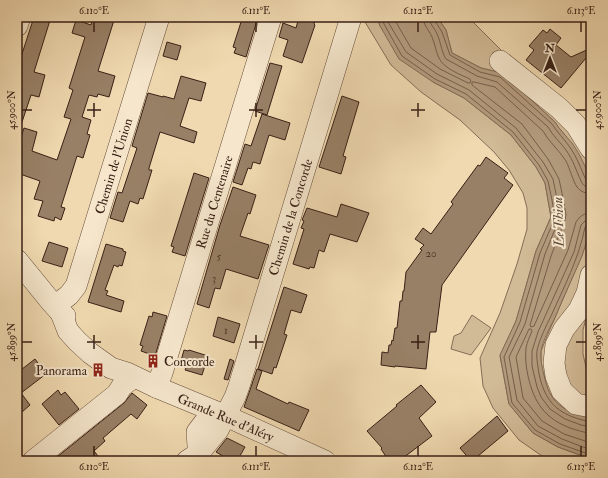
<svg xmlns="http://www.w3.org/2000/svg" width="608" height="478" font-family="'IM FELL Double Pica',serif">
  <rect width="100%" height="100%" fill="#f0d9b0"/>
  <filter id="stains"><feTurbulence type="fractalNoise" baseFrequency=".005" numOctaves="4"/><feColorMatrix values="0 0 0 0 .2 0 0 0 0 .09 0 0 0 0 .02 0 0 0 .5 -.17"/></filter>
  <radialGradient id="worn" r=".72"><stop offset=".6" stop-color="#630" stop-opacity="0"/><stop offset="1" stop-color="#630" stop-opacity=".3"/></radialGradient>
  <g fill="#d1ba96" stroke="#856d56">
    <path d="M362,17H377L380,26L433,82L464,98L511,135L536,167L545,183L551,217L536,251L516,321L500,356L509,404L533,433L558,447L591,459V461H551L542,456L519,440L493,408L483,386L480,358L500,313L517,264L527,229V208L523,193L509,170L494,152L460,120L421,92L391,65Z"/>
    <path d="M437,17H468L508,57L591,137V185L588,174L565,135L558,127L555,122L502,73L481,68L452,53L446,30Z"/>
    <path d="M591,216V304L589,306L583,330V354L589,380L591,382V418L568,411L557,404L549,393L546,384L541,365V351L547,336L582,255L588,234Z"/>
    <path d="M472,315L491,328L471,355L451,349L454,336L461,333Z"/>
  </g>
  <path fill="#b29a7c" stroke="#826953" d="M377,17H437L446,30L452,53L481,68L502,73L555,122C560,130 566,136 572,143C580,154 590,174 591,187C592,210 590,234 582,256C573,277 563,298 554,320C549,329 543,340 541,351C540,358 542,367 544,375C550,404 563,411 591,418V459L558,447L533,433L509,404L500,355L516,321L536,251L551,217L545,183L536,167L511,135L464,98L433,82L399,59L380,26Z"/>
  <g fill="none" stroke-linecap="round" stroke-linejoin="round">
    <g stroke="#765d49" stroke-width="1">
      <path d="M381,17L384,24L402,56L435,79L466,94L513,132L539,165L548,181L552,200L555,218L540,253L520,322L504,357L512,403L535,430L560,444L591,455"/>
      <path d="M386,17L388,22L406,52L437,74L469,90L516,128L543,162L553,179L557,199L559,219L545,254L525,324L509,357L517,400L538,426L562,439L591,450"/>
      <path d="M393,17L411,48L440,69L468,83H470L471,81L470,79C461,75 443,68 439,58C436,52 435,44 432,37C429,30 423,25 423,17"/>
      <path d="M429,17C429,24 435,28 437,34C441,42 441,51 446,59L477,76L497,82L548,127C553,136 560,142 566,150C573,160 576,170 581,181C583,186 586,187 591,188"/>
      <path d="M434,17L435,21L442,32L450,55L480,72L500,77L552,124C557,132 564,139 569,146C577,157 581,169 586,180L588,182H591"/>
      <path d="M591,194C585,193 581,192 577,187C573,181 570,169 566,161C559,150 549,142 543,131L495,87L474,82H472V85L522,124L548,159L559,179L563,198L566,215L565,220L551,256L530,325L531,327L534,326L568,250L576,222C580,216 584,213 591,213"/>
      <path d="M591,219L585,221L581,225L574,252L538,332L532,351V366L537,387L541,397L550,409L565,419L581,425L591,427"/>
      <path d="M591,224L588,225L585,227C579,258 564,287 551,316C546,326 540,338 537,350C536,358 538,366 539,374C544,396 552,409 573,417C579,419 585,421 591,422"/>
      <path d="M591,433C584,433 577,430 570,428C544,418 534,402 528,376C526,367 525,357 526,348C527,342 530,336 532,331L531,329H529L516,357L523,398L542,421L564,434L591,443"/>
    </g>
  </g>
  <g fill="#988066" stroke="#392016">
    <path d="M34,17H51L34,72L45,75L39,97L31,95L19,131H17V79L22,60H20Z"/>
    <path d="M93,17H115L98,71L115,76L109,97L98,94L97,97L89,95L82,117L91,120L87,134L90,135L83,158L77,156L61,207L65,208L61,220L55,217L54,221L38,216L43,201L34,199L40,181L17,173V150L24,128L37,132L32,151L57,160L71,119L64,117L73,90L69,88L85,37L72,33L76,20L91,25Z"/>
    <path d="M246,17H258L246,57L234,53L236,48L233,47L242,19H245Z"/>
    <path d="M299,17H316L314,24L315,25L302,63L283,56L288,40L279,37L283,23L296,28Z"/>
    <path d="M550,29L561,38L556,45L571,57L591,48V52L561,88L526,60L534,50L529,46L543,30L547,33Z"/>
    <path d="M167,42L181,46L177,60L163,56Z"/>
    <path d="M270,63L282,66L267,115L255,111Z"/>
    <path d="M181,76L206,83L201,101L189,98L180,126L197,132L194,143L160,132L149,168V170H152L143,199L140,198L138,204L130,201L123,222L110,218L118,192L122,193L137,148L132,146L148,93L163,97V96L174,99Z"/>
    <path d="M342,96L359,102L343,156L346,157L341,174L319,167Z"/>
    <path d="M262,114L290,123L285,140L269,135L260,164L253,162L251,169L248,168L242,185L233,182L245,144L251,146Z"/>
    <path d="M486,157L508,173L504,178L513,185L442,285L436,332H430L426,369L395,366V367L381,365L382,352L388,353L389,345H391L392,340L393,341L395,328H397L400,301H402L403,291H404L406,272L422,250L420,249L424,245L415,239L423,228L431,234L453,204L451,202L478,165L480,166Z"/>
    <path d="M194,173L209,178L185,256L172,252L174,247L171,246Z"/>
    <path d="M233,187L256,195L250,214L248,213L240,236L269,245L258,279L226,269L220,289L215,288L209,308L197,304L220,225Z"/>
    <path d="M341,204L369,213L357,242L330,234L324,252L319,250L314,268L310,267L309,269L293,264L304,229L301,228L304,221L302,220L307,208L337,217Z"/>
    <path d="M49,242L68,248L62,267L42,261Z"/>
    <path d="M106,244L123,249V251L126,252L122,266L119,265L118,267L114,265L105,290L108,291L106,295L124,301L121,312L88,302Z"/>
    <path d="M284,287L307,295L301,313L291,310L284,334L287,335L276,368L274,367L272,374L258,369Z"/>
    <path d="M153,312L167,316L155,356L141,351L143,346L140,345L149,316L152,317Z"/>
    <path d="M218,317L240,324L234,343L213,336Z"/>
    <path d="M184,350L188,351L189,350L208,356L202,375L185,370L186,368L183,367L184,365L180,364Z"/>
    <path d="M35,359L46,374L21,393L30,405L22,412L17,406V373Z"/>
    <path d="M230,359L234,361L228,380L224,379Z"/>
    <path d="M257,369L262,371L256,389L288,404L289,402L309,410L299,431L244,407L250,390Z"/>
    <path d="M421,385L436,402L419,418L432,436L399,461H389L381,449L382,448L367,431L397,406L396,405Z"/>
    <path d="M58,390L61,395L65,392L79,409L59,425L42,404Z"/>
    <path d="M132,393L147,405L137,419L131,414L103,438L105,441L94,451L102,461H52L124,403Z"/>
    <path d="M497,416L508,431L472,461H471L460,448Z"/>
    <path d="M227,438L245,447L237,461H221L223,456L216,452Z"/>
  </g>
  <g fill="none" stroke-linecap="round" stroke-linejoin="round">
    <g stroke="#674e3c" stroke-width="22">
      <g id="minor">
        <path d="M17,26L20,17"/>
        <path d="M500,61L559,108L576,125L591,149"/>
        <path d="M17,260L52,303L61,313L65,316"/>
        <path d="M591,275L587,293L579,310L564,329L556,345L554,363L556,376L562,391L576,404L591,407"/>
        <path d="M55,306L69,295L76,286L159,17"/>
        <path d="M61,313L68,331L77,341L90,353L111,368L127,373L156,387L226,416L325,461"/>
        <path d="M156,387L162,373L271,17"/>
        <path d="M199,460L197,432L213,411"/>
        <path d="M33,461L117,394L122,386L134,377"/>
        <path d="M187,461L199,453L218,430L235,397L239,386L351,17"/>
      </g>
    </g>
    <use href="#minor" stroke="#f5e6cc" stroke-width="21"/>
  </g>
  <path fill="none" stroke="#392016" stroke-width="1.5" d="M94,22V32M256,22V32M418,22V32M581,22V32M94,103V117M256,103V117M418,103V117M22,110H32M87,110H101M249,110H263M411,110H425M576,110H586M94,335V349M256,335V349M418,335V349M22,342H32M87,342H101M249,342H263M411,342H425M576,342H586M94,446V456M256,446V456M418,446V456M581,446V456"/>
  <defs>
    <g id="building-bare" transform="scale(1.08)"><path d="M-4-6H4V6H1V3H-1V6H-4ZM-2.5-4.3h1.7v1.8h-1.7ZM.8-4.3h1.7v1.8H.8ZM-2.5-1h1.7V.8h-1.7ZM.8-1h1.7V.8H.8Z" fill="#8f2418" stroke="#f5e6cc" stroke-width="2.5" paint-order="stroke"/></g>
  </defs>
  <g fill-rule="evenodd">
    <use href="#building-bare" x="153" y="361"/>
    <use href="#building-bare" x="98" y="370"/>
  </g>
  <g text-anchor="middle" stroke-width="4" stroke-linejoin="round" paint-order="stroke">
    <g font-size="11" fill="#51382a">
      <text x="431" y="257">20</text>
      <text x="219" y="260">5</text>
      <text x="214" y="282">3</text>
      <text x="226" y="334">1</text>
    </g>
    <g font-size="13" fill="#392016" stroke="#f5e6cc">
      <text transform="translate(113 166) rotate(-73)" y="5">Chemin de l'Union</text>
      <text transform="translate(214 202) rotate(-73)" y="5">Rue du Centenaire</text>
      <text transform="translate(290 217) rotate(-73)" y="5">Chemin de la Concorde</text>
      <text transform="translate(226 417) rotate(23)" y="5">Grande Rue d'Aléry</text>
    </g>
    <g font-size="13" fill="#392016" stroke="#f5e6cc" text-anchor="start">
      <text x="164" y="366">Concorde</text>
      <text x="87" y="375" text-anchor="end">Panorama</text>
    </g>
    <g font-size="14" font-style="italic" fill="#634b3a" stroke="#f5e6cc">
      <text transform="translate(558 222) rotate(-92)" y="5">Le Thiou</text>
    </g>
  </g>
  <rect width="608" height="478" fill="none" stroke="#f0d9b0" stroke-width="44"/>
  <g transform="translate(550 58)" stroke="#f5e6cc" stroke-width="3" paint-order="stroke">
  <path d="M0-3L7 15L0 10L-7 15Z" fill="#392016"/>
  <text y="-6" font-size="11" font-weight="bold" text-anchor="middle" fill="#392016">N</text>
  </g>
  <rect x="22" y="22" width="564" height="434" fill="none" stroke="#392016" stroke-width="1.5"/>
  <g font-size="10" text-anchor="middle" fill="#392016">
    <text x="94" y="14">6.110°E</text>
    <text x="256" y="14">6.111°E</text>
    <text x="418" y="14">6.112°E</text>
    <text x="581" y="14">6.113°E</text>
    <text transform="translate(11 110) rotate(-90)" y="4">45.900°N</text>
    <text transform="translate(597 110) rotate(-90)" y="4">45.900°N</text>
    <text transform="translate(11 342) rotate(-90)" y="4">45.899°N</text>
    <text transform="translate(597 342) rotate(-90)" y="4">45.899°N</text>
    <text x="94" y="470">6.110°E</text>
    <text x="256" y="470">6.111°E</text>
    <text x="418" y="470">6.112°E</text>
    <text x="581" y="470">6.113°E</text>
  </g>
  <rect width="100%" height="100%" filter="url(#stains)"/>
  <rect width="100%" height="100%" fill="url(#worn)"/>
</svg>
